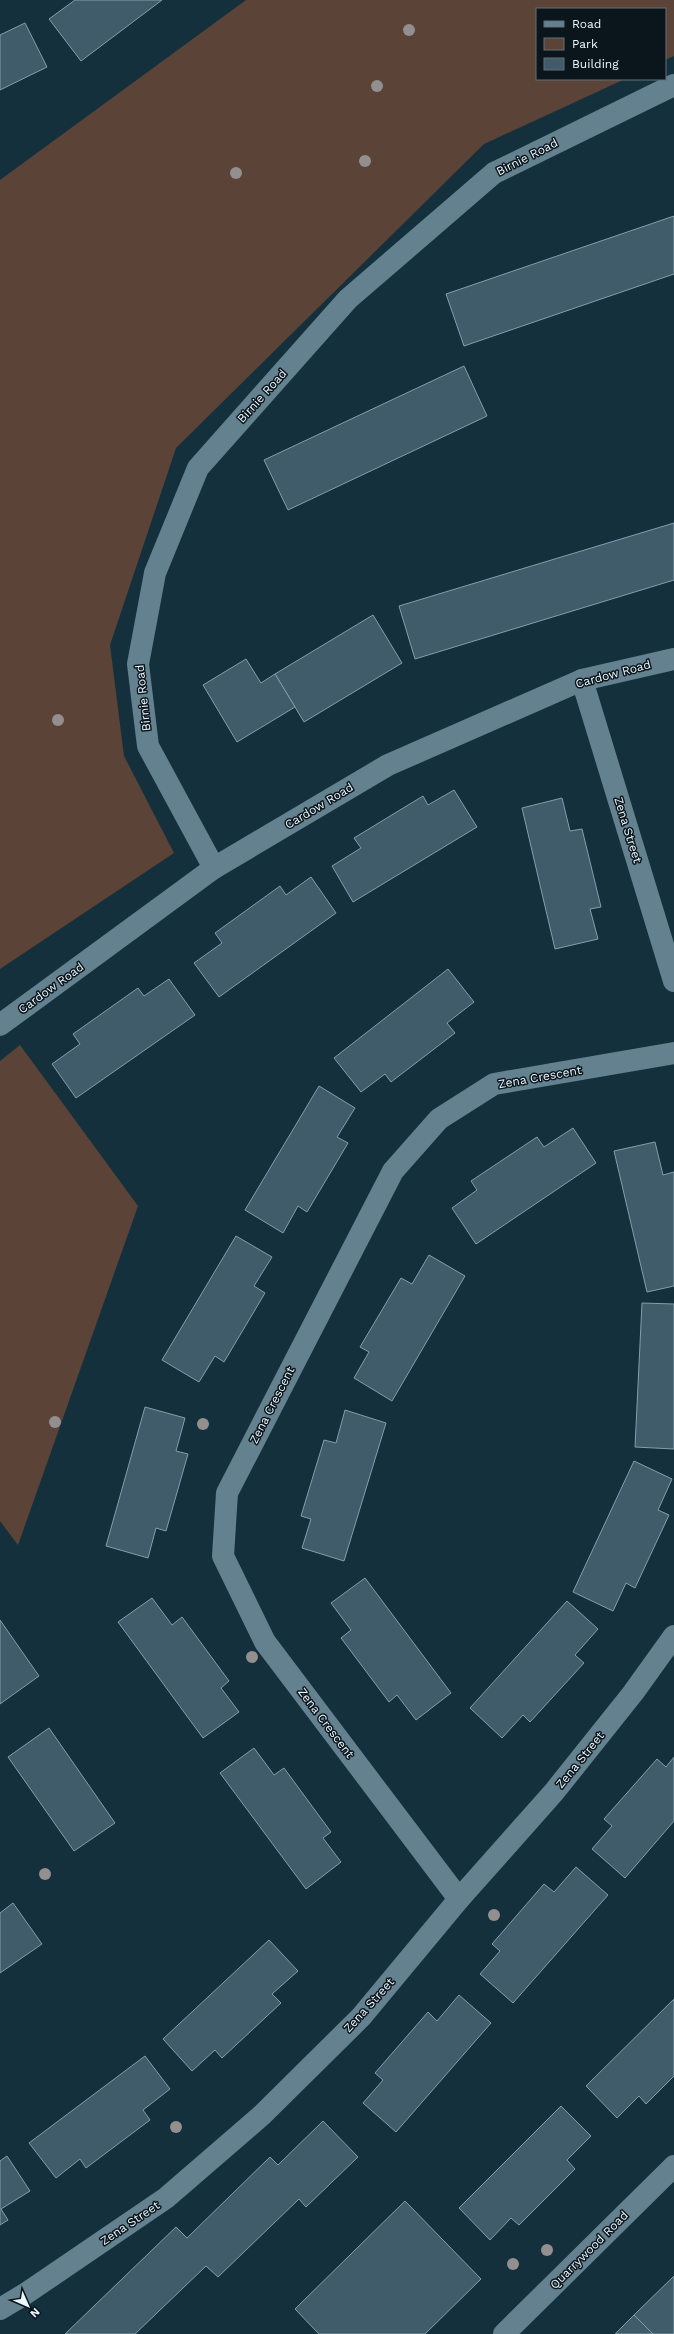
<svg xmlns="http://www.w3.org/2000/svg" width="674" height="2334" font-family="'Work Sans',sans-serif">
  <rect width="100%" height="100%" fill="#15303d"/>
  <g fill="#5b4338">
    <path d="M246,0H674V56L665,60V9H537V79H625L484,144L176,448L110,645L124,756L174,853L0,969V180Z"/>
    <path d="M20,1045L138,1206L18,1545L0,1521V1061Z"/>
  </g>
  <g fill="#405b69" stroke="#829faf">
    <path d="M75,0H162L81,61L49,19Z"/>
    <path d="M25,23L47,67L0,90V35Z"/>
    <path d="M674,216V274L464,346L446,294Z"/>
    <path d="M464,366L487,416L288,510L264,460Z"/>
    <path d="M674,523V580L415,659L399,606Z"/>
    <path d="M373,615L402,663L304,722L275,674Z"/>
    <path d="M246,659L261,683L275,674L295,707L237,742L203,685Z"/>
    <path d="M454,790L477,827L353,902L332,866L361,848L354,838L423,796L428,805Z"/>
    <path d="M562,798L570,831L582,829L601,907L590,909L598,939L555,949L522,808Z"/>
    <path d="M311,877L336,913L219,997L194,963L222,943L215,933L280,886L286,895Z"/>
    <path d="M448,969L474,1002L447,1023L455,1033L391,1082L385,1074L361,1092L334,1058Z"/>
    <path d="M169,979L195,1015L76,1098L52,1064L80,1044L73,1034L138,988L144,996Z"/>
    <path d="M319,1086L355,1108L337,1137L348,1143L307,1212L298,1206L283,1233L245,1210Z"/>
    <path d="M573,1128L596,1163L476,1244L452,1208L477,1190L471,1181L537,1137L544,1147Z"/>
    <path d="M655,1142L663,1175L674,1172V1286L647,1292L614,1151Z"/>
    <path d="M236,1236L272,1257L254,1286L265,1293L224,1362L215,1356L199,1382L162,1360Z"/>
    <path d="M429,1255L465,1276L392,1401L354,1378L369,1352L360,1347L401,1278L412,1284Z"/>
    <path d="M642,1303L674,1304V1449L635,1447Z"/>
    <path d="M145,1407L185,1418L176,1451L188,1454L166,1531L156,1528L148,1558L106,1546Z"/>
    <path d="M345,1410L386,1423L344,1561L302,1548L311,1519L301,1516L324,1440L336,1443Z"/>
    <path d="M634,1461L672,1479L658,1510L669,1515L635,1588L626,1583L613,1611L573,1592Z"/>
    <path d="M365,1578L451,1693L416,1720L397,1695L389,1702L341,1638L351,1630L331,1603Z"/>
    <path d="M152,1598L172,1625L182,1617L229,1681L221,1688L239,1712L203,1738L118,1622Z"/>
    <path d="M567,1601L598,1629L575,1655L584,1663L530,1722L523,1715L502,1738L470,1708Z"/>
    <path d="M0,1620L39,1676L0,1704Z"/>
    <path d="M49,1728L115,1823L74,1851L8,1757Z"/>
    <path d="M254,1748L274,1775L284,1768L331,1832L323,1838L341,1862L306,1889L220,1773Z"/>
    <path d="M674,1757V1821L625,1878L592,1849L612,1826L604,1819L657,1759L666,1767Z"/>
    <path d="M576,1867L608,1895L513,2003L480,1974L500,1951L492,1944L544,1884L554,1892Z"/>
    <path d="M13,1903L42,1944L0,1973V1913Z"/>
    <path d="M269,1940L298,1971L272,1994L281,2003L222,2058L215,2050L192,2071L163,2039Z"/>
    <path d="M459,1995L491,2023L396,2132L363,2103L383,2080L375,2073L428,2012L437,2021Z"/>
    <path d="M674,1999V2076L646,2104L639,2096L617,2118L586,2086Z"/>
    <path d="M145,2056L170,2089L143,2110L150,2120L86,2168L80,2159L56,2178L29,2143Z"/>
    <path d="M561,2106L591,2136L567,2160L575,2169L519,2225L511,2218L490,2240L459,2208Z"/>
    <path d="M323,2121L358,2157L306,2207L299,2199L218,2277L206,2266L135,2334H65L176,2227L187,2238L270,2157L278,2165Z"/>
    <path d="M7,2156L30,2191L1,2209L8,2220L0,2225V2161Z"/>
    <path d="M405,2201L481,2279L425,2334H319L295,2309Z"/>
    <path d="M674,2276V2334H653L634,2315Z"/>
    <path d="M634,2315L653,2334H615Z"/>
  </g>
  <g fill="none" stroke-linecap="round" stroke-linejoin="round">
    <g stroke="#648190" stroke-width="22">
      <path d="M582,680L674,981"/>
      <path d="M214,868L148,746L138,664L155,573L198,468L348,299L494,173L674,85"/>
      <path d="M0,1025L214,868L388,765L582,680L674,659"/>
      <path d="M459,1899L265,1642L223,1556L227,1493L393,1171L439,1119L494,1084L674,1053"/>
      <path d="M0,2309L25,2294L166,2198L262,2115L361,2017L459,1899L554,1792L633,1693L674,1636"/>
      <path d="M504,2334L674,2166"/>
    </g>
  </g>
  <g fill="#928f8e">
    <circle cx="409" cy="30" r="6"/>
    <circle cx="377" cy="86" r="6"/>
    <circle cx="365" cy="161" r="6"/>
    <circle cx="236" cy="173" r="6"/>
    <circle cx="58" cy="720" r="6"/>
    <circle cx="55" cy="1422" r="6"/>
    <circle cx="203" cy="1424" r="6"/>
    <circle cx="252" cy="1657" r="6"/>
    <circle cx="45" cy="1874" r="6"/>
    <circle cx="494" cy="1915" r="6"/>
    <circle cx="176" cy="2127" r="6"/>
    <circle cx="547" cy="2250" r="6"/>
    <circle cx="513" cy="2264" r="6"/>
  </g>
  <g text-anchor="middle" stroke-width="3" stroke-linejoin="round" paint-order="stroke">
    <g font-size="12" fill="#eaf7fe" stroke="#0b161c">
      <text transform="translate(527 157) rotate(-27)" y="4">Birnie Road</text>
      <text transform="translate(262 396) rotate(-48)" y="4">Birnie Road</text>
      <text transform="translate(613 674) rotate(-15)" y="4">Cardow Road</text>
      <text transform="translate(143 698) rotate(-96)" y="4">Birnie Road</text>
      <text transform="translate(319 806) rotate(-31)" y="4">Cardow Road</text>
      <text transform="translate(628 830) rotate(73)" y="4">Zena Street</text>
      <text transform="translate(51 988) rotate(-36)" y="4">Cardow Road</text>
      <text transform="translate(540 1077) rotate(-10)" y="4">Zena Crescent</text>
      <text transform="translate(272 1405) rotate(-63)" y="4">Zena Crescent</text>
      <text transform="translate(326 1723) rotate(53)" y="4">Zena Crescent</text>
      <text transform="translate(580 1760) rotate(-51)" y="4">Zena Street</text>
      <text transform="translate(369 2005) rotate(-48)" y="4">Zena Street</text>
      <text transform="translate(130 2223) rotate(-34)" y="4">Zena Street</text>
      <text transform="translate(589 2250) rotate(-45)" y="4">Quarrywood Road</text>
    </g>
  </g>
  <rect x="536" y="8" width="130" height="72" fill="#0b161c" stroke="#647076"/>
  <rect x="544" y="21" width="20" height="6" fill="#648190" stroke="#647076"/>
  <text x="572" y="28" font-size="12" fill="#eaf7fe">Road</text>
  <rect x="544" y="38" width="20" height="12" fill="#5b4338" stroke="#647076"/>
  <text x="572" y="48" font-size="12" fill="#eaf7fe">Park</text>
  <rect x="544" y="58" width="20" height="12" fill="#405b69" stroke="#647076"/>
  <text x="572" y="68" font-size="12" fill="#eaf7fe">Building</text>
  <g transform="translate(28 2306) rotate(135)" stroke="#0b161c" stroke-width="3" paint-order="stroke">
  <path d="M0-3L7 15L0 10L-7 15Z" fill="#eaf7fe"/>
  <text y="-6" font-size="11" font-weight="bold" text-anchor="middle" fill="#eaf7fe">N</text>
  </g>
</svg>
